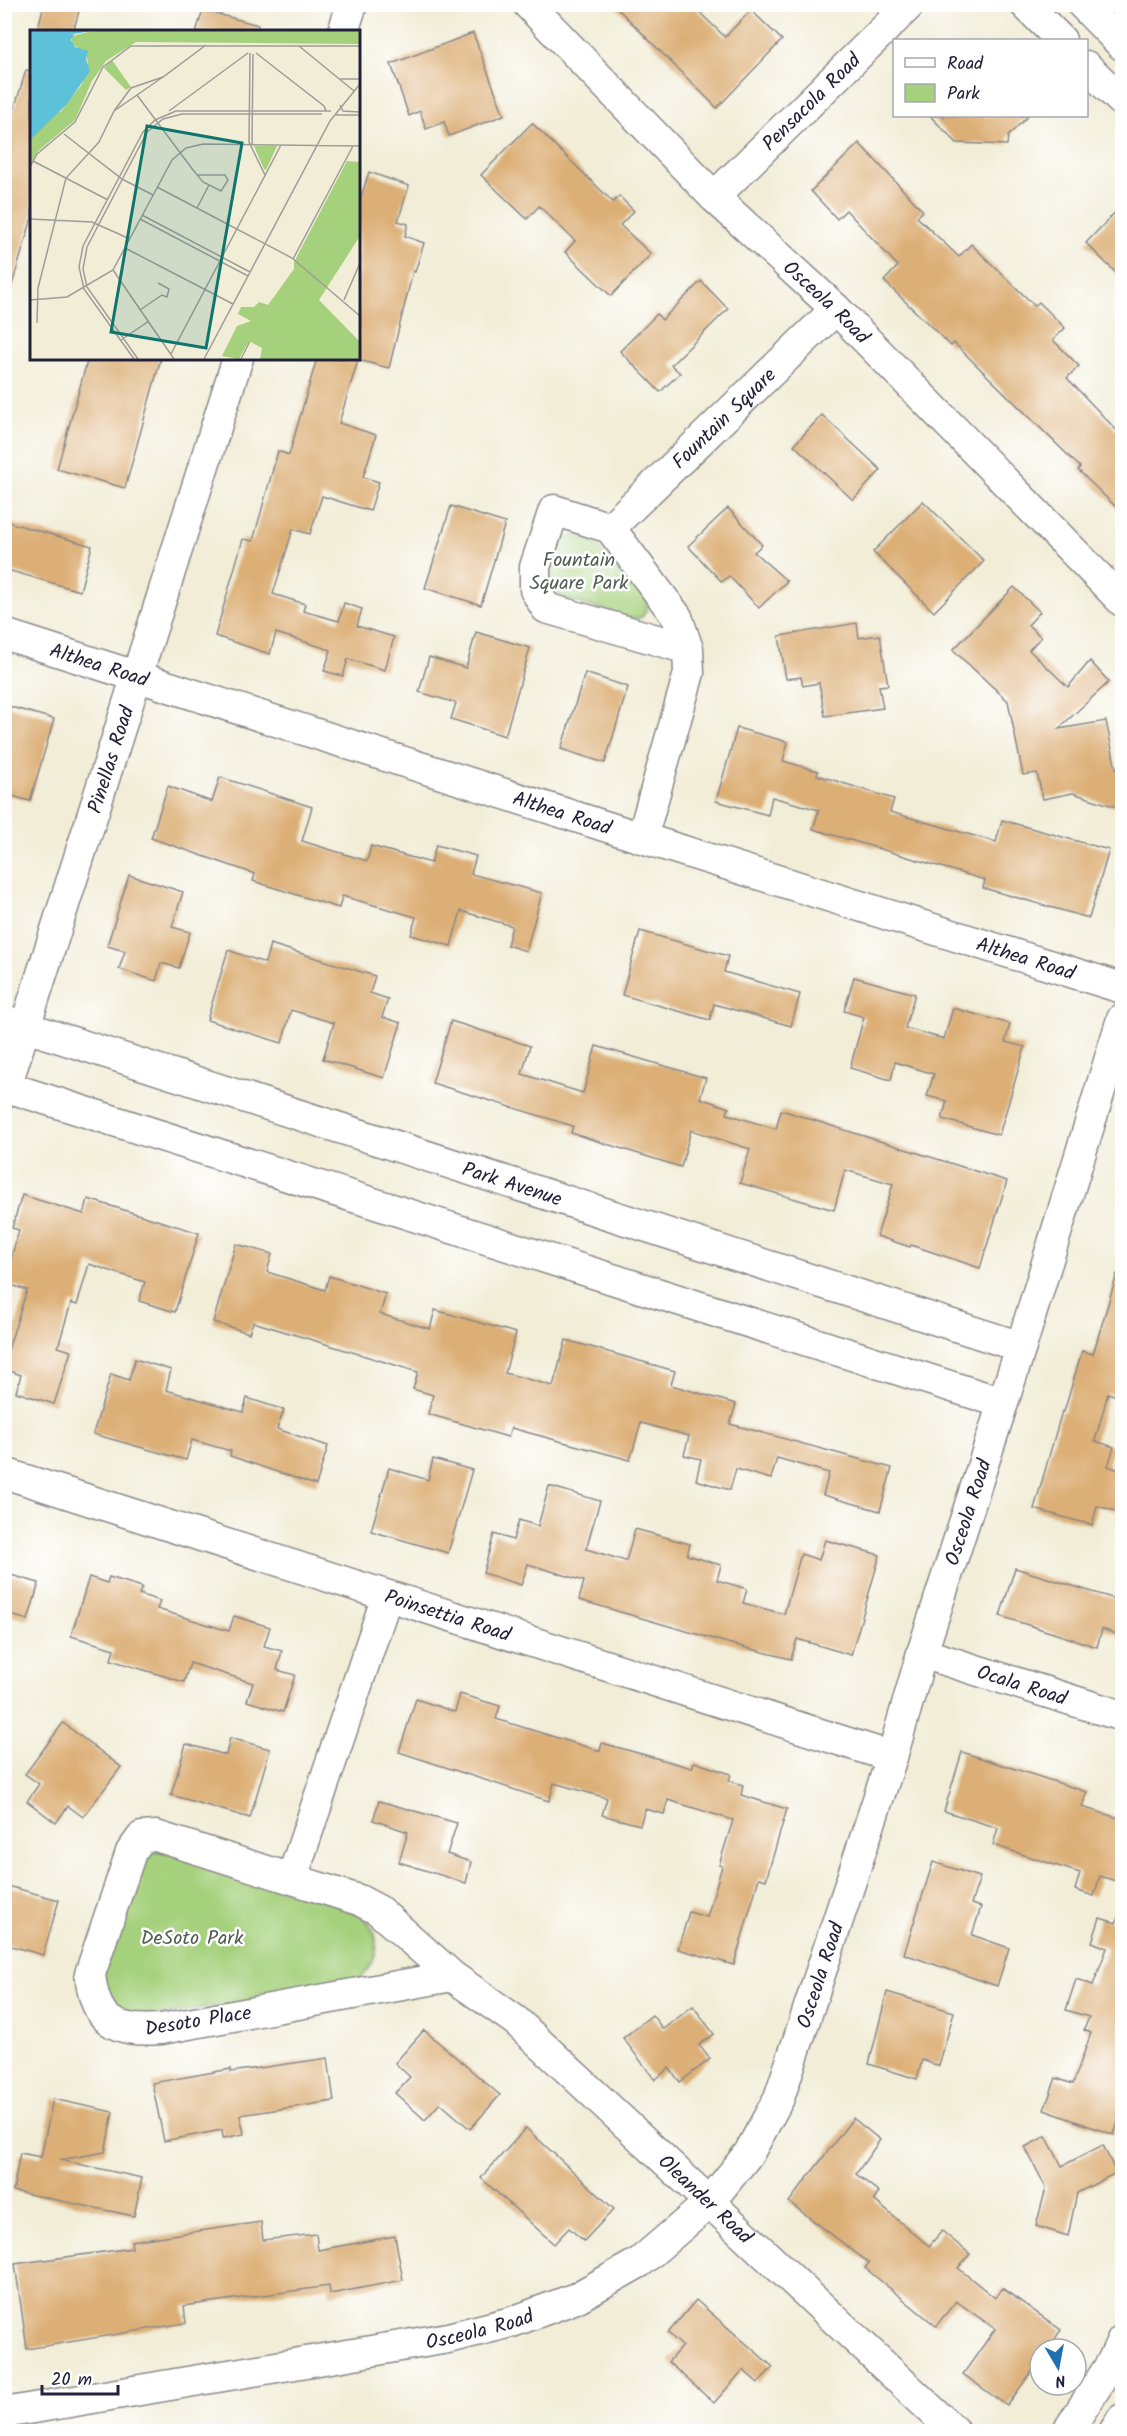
<svg xmlns="http://www.w3.org/2000/svg" width="1127" height="2436" font-family="Kalam,sans-serif">
  <rect width="100%" height="100%" fill="#fff"/>
  <filter id="ink" filterUnits="userSpaceOnUse"><feTurbulence type="fractalNoise" baseFrequency=".0167" numOctaves="2"/><feDisplacementMap in="SourceGraphic" scale="12" xChannelSelector="R" yChannelSelector="G"/><feConvolveMatrix kernelMatrix="1 2 1 2 8 2 1 2 1" color-interpolation-filters="sRGB"/></filter>
  <filter id="wash" filterUnits="userSpaceOnUse"><feTurbulence type="fractalNoise" baseFrequency=".008" numOctaves="4" result="noise"/><feDisplacementMap in="SourceGraphic" scale="24" xChannelSelector="R" yChannelSelector="G"/><feGaussianBlur stdDeviation="1.35" result="paint"/><feColorMatrix in="noise" values="0 0 0 0 0 0 0 0 0 0 0 0 0 0 0 0 0 1.4 0 .05"/><feComposite in="paint" operator="in"/></filter>
  <g filter="url(#wash)">
    <rect width="100%" height="100%" fill="#f1edd7"/>
    <g fill="#a5d07c" stroke="#64795c" stroke-width="1.5">
      <path d="M577,535L592,541L646,595L647,608L642,617L633,619L563,598L552,590C547,571 550,558 560,540Z"/>
      <path d="M162,1851L348,1907C354,1911 363,1916 367,1921C386,1944 374,1968 355,1984L136,2020L112,2012L101,1974L139,1861L149,1852Z"/>
    </g>
    <g id="blocks">
      <g fill="#dcaf76">
        <path d="M44,4H81L73,32H37Z"/>
        <path d="M613,4H691L725,37L751,10L782,40L717,108Z"/>
        <path d="M203,10L258,25V32H196Z"/>
        <path d="M473,33L504,115L449,136L444,122L426,129L420,111L409,116L391,64Z"/>
        <path d="M26,70L32,71V218L10,292L4,291V143Z"/>
        <path d="M930,116H1028L1008,136L1007,145L957,143Z"/>
        <path d="M532,123L613,202L619,196L634,211L620,225L651,254L611,296L565,252L575,241L539,206L527,219L481,175Z"/>
        <path d="M859,143L923,211L917,217L959,257L971,244L1035,306L1039,302L1065,328L1053,340L1079,366L1067,378L1122,436V513L1078,470L1080,467L954,343L951,346L884,281L898,266L846,210L837,219L811,191Z"/>
        <path d="M369,172L409,186L398,221L408,224L405,236L424,243L415,272L413,271L389,368L358,360L339,423L376,435L363,477L379,482L370,511L322,496L310,534L293,529L273,594L305,604L303,611L339,621L344,603L362,609L357,626L394,637L385,670L348,659L343,676L324,671L331,650L276,633L270,654L215,636L243,539L253,541L278,451L289,455L317,358H358V206Z"/>
        <path d="M1122,205V279L1086,243Z"/>
        <path d="M701,281L728,309L671,365L680,373L660,392L620,351L657,314L662,320Z"/>
        <path d="M88,358H161L125,488L57,469Z"/>
        <path d="M822,415L881,470L853,500L794,445Z"/>
        <path d="M923,501L984,561L934,612L873,552Z"/>
        <path d="M451,506L505,523L481,605L425,588Z"/>
        <path d="M728,508L762,545L754,552L787,581L759,608L729,576L722,582L688,546Z"/>
        <path d="M4,521L92,546L80,591L4,569Z"/>
        <path d="M1014,587L1040,612L1028,625L1041,637L1029,650L1068,687L1090,661L1109,682L1058,729L1106,721L1116,769L1122,771V809L1073,793L1043,799L1037,773L1023,775L1008,701L953,650Z"/>
        <path d="M857,623L859,638L880,635L888,685L879,686L883,708L825,716L819,683L803,686L801,677L786,679L779,636Z"/>
        <path d="M476,632L530,648L505,736L451,719L456,703L419,692L429,657L466,668Z"/>
        <path d="M585,673L628,687L605,763L561,749Z"/>
        <path d="M4,705L54,719L30,801L4,794Z"/>
        <path d="M737,728L788,742L783,761L818,771L817,775L894,799L890,812L996,842L1002,820L1109,850L1089,918L983,888L985,880L813,829L819,810L772,797L768,815L716,801Z"/>
        <path d="M220,777L312,807L302,841L367,861L371,846L431,863L436,845L476,856L471,874L542,893L526,951L507,945L512,926L461,911L451,946L411,935L416,917L342,896L339,908L253,881L255,874L151,838L168,786L212,802Z"/>
        <path d="M129,875L183,892L172,927L190,932L179,968L161,963L156,981L119,969L125,951L107,946Z"/>
        <path d="M640,931L728,956L724,972L800,994L791,1026L714,1004L710,1020L622,995Z"/>
        <path d="M270,944L375,976L370,993L388,999L382,1017L401,1023L384,1078L323,1059L334,1023L291,1010L282,1043L207,1020L228,950L265,963Z"/>
        <path d="M854,977L915,994L905,1028L944,1039L953,1008L1010,1024L1005,1042L1025,1047L999,1135L942,1119L947,1101L927,1096L934,1074L895,1062L891,1080L850,1068L864,1017L844,1011Z"/>
        <path d="M451,1021L530,1046L522,1074L583,1093L596,1046L706,1078L700,1098L729,1108L727,1114L776,1129L781,1110L1007,1181L980,1268L911,1245L910,1247L877,1236L893,1184L845,1170L834,1210L740,1183L750,1149L691,1130L681,1167L571,1133L573,1126L432,1083Z"/>
        <path d="M22,1195L84,1214L88,1199L199,1233L175,1312L139,1301L145,1282L89,1264L77,1305L71,1303L58,1347L71,1351L54,1404L16,1392L21,1375L4,1369V1362L27,1290L4,1283L19,1230L12,1228Z"/>
        <path d="M236,1244L272,1254L267,1272L325,1290L329,1276L386,1294L380,1314L430,1329L435,1310L516,1333L505,1373L553,1386L566,1340L675,1371L671,1385L736,1404L730,1424L892,1468L880,1511L823,1495L829,1473L777,1458L771,1479L736,1469L730,1490L696,1480L701,1459L684,1455L689,1436L641,1423L630,1460L511,1428L508,1437L428,1414L433,1395L413,1389L418,1372L253,1322L249,1333L213,1322Z"/>
        <path d="M1117,1274H1122V1398L1108,1393L1095,1441L1114,1447L1108,1466L1122,1471V1490L1116,1511L1097,1506L1092,1525L1034,1509L1062,1411L1064,1412L1082,1351L1093,1354Z"/>
        <path d="M135,1359L171,1370L166,1390L243,1412L247,1398L284,1410L277,1429L328,1446L316,1485L230,1456L231,1451L192,1440L186,1460L93,1434L111,1374L129,1380Z"/>
        <path d="M433,1459L472,1470L448,1553L371,1531L389,1468L428,1480Z"/>
        <path d="M549,1486L600,1501L586,1549L626,1561L635,1529L690,1544L687,1555L721,1565L717,1580L747,1589L743,1603L784,1614L801,1554L819,1560L825,1540L880,1555L851,1655L797,1639L791,1659L731,1644L579,1600L584,1581L528,1564L521,1585L483,1573L494,1534L513,1540L519,1520L538,1526Z"/>
        <path d="M1015,1568L1122,1601V1636L1102,1629L1097,1647L1000,1616Z"/>
        <path d="M4,1573L39,1583L28,1620L4,1613Z"/>
        <path d="M89,1577L107,1583L109,1577L142,1587L139,1594L160,1601L157,1609L229,1631L234,1616L270,1627L264,1646L282,1651L277,1670L295,1675L283,1712L247,1701L253,1683L190,1663L184,1682L111,1660L114,1649L71,1636Z"/>
        <path d="M460,1694L500,1706L496,1719L600,1751L602,1743L692,1768L694,1762L731,1774L729,1781L743,1785L741,1795L787,1809L766,1880L759,1878L734,1965L678,1949L689,1912L707,1917L722,1866L719,1865L733,1820L668,1800L664,1814L645,1809L640,1825L602,1815L607,1798L554,1783L549,1801L399,1752L416,1699L455,1712Z"/>
        <path d="M63,1723L121,1767L83,1817L68,1806L56,1823L27,1801L39,1784L25,1774Z"/>
        <path d="M230,1738L270,1749L250,1818L171,1795L186,1744L226,1755Z"/>
        <path d="M962,1752L1087,1792L1082,1807L1122,1819V1883L1100,1876L1094,1896L1075,1890L1080,1873L993,1845L998,1828L944,1811Z"/>
        <path d="M379,1801L457,1823L447,1854L471,1862L466,1883L399,1862L408,1832L373,1820Z"/>
        <path d="M933,1862L980,1877L971,1904L981,1907L972,1935L1009,1948L997,1986L904,1954Z"/>
        <path d="M4,1885L59,1900L43,1955L4,1944Z"/>
        <path d="M1120,1911L1122,1912V2110L1114,2135L1044,2110L1056,2078L1073,2084L1091,2033L1084,2030L1089,2017L1066,2010L1076,1979L1093,1985L1107,1948L1092,1942L1100,1918L1116,1923Z"/>
        <path d="M887,1992L954,2012L939,2066L922,2060L917,2079L869,2064Z"/>
        <path d="M693,2006L714,2034L699,2045L710,2059L680,2082L669,2068L655,2080L623,2038L652,2015L663,2029Z"/>
        <path d="M424,2030L500,2095L470,2129L440,2103L425,2120L395,2093L410,2077L395,2063Z"/>
        <path d="M328,2058L334,2101L240,2115L244,2134L223,2138L222,2130L164,2141L152,2083L231,2069V2072Z"/>
        <path d="M53,2099L113,2112L105,2152L60,2160L142,2178L134,2216L13,2191L20,2153L41,2157Z"/>
        <path d="M853,2118L880,2140L856,2174L879,2192L874,2200L929,2246L942,2231L970,2254L958,2268L995,2298L1002,2288L1061,2330L1048,2349H1040V2360L1007,2406L963,2374L995,2329L956,2301L936,2326L865,2268L869,2263L789,2202Z"/>
        <path d="M526,2128L614,2209L584,2241L569,2228L554,2244L481,2178Z"/>
        <path d="M1046,2136L1062,2166L1103,2145L1116,2173L1077,2193L1068,2236L1036,2226L1046,2188L1025,2147Z"/>
        <path d="M261,2222L263,2240L316,2234L318,2250L395,2236L403,2280L330,2294L329,2286L184,2306L186,2323L27,2349L15,2264L132,2248L131,2241Z"/>
        <path d="M696,2300L773,2367L758,2383L743,2370L714,2403L668,2362L682,2346L668,2333Z"/>
      </g>
    </g>
  </g>
  <g filter="url(#ink)">
    <use href="#blocks" fill-opacity="0" stroke="#8a8889" stroke-width="1.5"/>
    <g fill="none" stroke-linecap="round" stroke-linejoin="round">
      <g stroke="#8a8889" stroke-width="33">
        <g id="minor">
          <path id="s1" d="M528,4L714,197L836,309L1122,601"/>
          <path d="M1025,4L1061,40"/>
          <path d="M1082,4L1122,45"/>
          <path d="M343,32L352,4"/>
          <path d="M1086,66L1122,101"/>
          <path id="s2" d="M714,197L910,4"/>
          <path id="s3" d="M610,528L836,309"/>
          <path id="s4" d="M4,634L642,838L1122,988"/>
          <path d="M642,838L689,673L688,649L677,617L610,528L554,510L535,567V590L546,608L688,649"/>
          <path id="s5" d="M4,1020L1021,1347"/>
          <path d="M4,1086L1003,1403"/>
          <path id="s6" d="M4,1093L238,358"/>
          <path id="s7" d="M4,1473L892,1757"/>
          <path id="s8" d="M922,1653L1122,1716"/>
          <path d="M292,1878L387,1596"/>
          <path id="s9" d="M452,1976L161,2029C115,2032 95,2023 90,1974L131,1852L142,1837L156,1836L359,1900L378,1910L452,1976L516,2021L955,2432"/>
          <path id="s10" d="M4,2413L448,2338L512,2322L576,2298L640,2262L709,2203L749,2153L779,2098L892,1757L922,1653L1021,1347L1122,1019"/>
          <path d="M1067,2432L1111,2364L1122,2340"/>
          <path d="M1114,2432L1122,2419"/>
        </g>
      </g>
      <use href="#minor" stroke="#fff" stroke-width="30"/>
    </g>
  </g>
  <g text-anchor="middle" stroke-width="5" stroke-linejoin="round" paint-order="stroke">
    <g font-size="20" fill="#22223b" stroke="#fff">
      <text dy="7" stroke="none"><textPath href="#s2" startOffset="136">Pensacola Road</textPath></text>
      <text dy="7" stroke="none"><textPath href="#s1" startOffset="422">Osceola Road</textPath></text>
      <text dy="7" stroke="none"><textPath href="#s3" startOffset="158">Fountain Square</textPath></text>
      <text dy="7" stroke="none"><textPath href="#s4" startOffset="100">Althea Road</textPath></text>
      <text dy="7" stroke="none"><textPath href="#s6" startOffset="350">Pinellas Road</textPath></text>
      <text dy="7" stroke="none"><textPath href="#s4" startOffset="586">Althea Road</textPath></text>
      <text dy="7" stroke="none"><textPath href="#s4" startOffset="1072">Althea Road</textPath></text>
      <text dy="7" stroke="none"><textPath href="#s5" startOffset="534">Park Avenue</textPath></text>
      <text dy="7" stroke="none"><textPath href="#s10" startOffset="1491">Osceola Road</textPath></text>
      <text dy="7" stroke="none"><textPath href="#s7" startOffset="466">Poinsettia Road</textPath></text>
      <text dy="7" stroke="none"><textPath href="#s8" startOffset="105">Ocala Road</textPath></text>
      <text dy="7" stroke="none"><textPath href="#s10" startOffset="1005">Osceola Road</textPath></text>
      <text transform="translate(198 2020) rotate(-9)" y="7">Desoto Place</text>
      <text dy="7" stroke="none"><textPath href="#s9" startOffset="1234">Oleander Road</textPath></text>
      <text dy="7" stroke="none"><textPath href="#s10" startOffset="483">Osceola Road</textPath></text>
    </g>
    <g font-size="20" fill="#505f52" stroke="#fff">
      <text x="579" y="566">Fountain<tspan x="579" dy="23">Square Park</tspan></text>
      <text x="192" y="1944">DeSoto Park</text>
    </g>
  </g>
  <g transform="translate(30 30)">
    <rect width="330" height="330" fill="#f1edd7"/>
    <path d="M62,1H330V14L106,12L76,31L62,51L45,90L8,121L0,135V110L21,86L31,81L52,54L58,34L56,23L42,14V6ZM82,30L101,57L96,60L74,38ZM224,116H247L236,140L234,139ZM317,131L330,132V206L289,270L330,312V329H230L232,318L219,311L209,329L192,326L207,296L221,291L208,284L211,277H224L229,272L238,275L264,239V232Z" fill="#a5d07c"/>
    <path d="M0,1H62L44,4L41,10L45,17L58,21L56,29L60,41L37,74L0,110Z" fill="#5cc1d9"/>
    <path fill="none" stroke="#9e9c99" stroke-width="1.5" d="M269,16L324,61M220,23L219,112L235,145M226,23L294,76L296,81M310,49H330M107,65L163,140L173,152L191,161L198,150L195,145H167M310,75L313,81L330,82M84,81L101,58L133,47L176,15M139,81L218,23M305,85H330M34,104L92,149L123,165M222,115L223,24M3,131L78,170M0,137L7,124L45,92L73,37L101,16H330M127,157L262,228L330,286M167,178L179,155M112,185L220,242M0,189L62,192L100,209M110,189L218,246M95,218L203,274M263,229L323,116M83,240L144,329M0,270L37,267L83,240L142,130L156,118L173,114L330,116M314,270L330,233M110,280L132,265L137,267L139,259L128,253M7,293L8,258L36,148L69,112L84,81L133,47M91,310L119,291M141,324L251,115M104,329L54,259L49,237L53,216L113,102L125,90L146,81H301M108,329L57,257L53,239L57,217L117,102L133,89L152,84H292M174,329L300,91L330,54M211,329L220,311"/>
    <path fill="#0f766e" fill-opacity="0.15" stroke="#0f766e" stroke-width="3" d="M117,96L212,113L176,318L81,302Z"/>
    <rect width="330" height="330" fill="none" stroke="#22223b" stroke-width="3"/>
  </g>
  <rect width="1127" height="2436" fill="none" stroke="#fff" stroke-width="24"/>
  <rect x="893" y="39" width="195" height="78" fill="#ffffff" stroke="#a7a7b1" stroke-width="1.5"/>
  <rect x="905" y="58" width="30" height="9" fill="#ffffff" stroke="#a7a7b1" stroke-width="1.5"/>
  <text x="947" y="69" font-size="18" fill="#22223b">Road</text>
  <rect x="905" y="84" width="30" height="18" fill="#a5d07c" stroke="#a7a7b1" stroke-width="1.5"/>
  <text x="947" y="99" font-size="18" fill="#22223b">Park</text>
  <g transform="translate(1058 2367) rotate(170)"><circle r="28" fill="#ffffff" stroke="#a7a7b1" stroke-width="1.5"/>
  <path d="M0-4.5L10 22L0 15L-10 22Z" fill="#1f6fb2"/>
  <text y="-9" font-size="16" font-weight="bold" text-anchor="middle" fill="#22223b">N</text>
  </g>
  <path d="M42 2385v9h76v-9" fill="none" stroke="#22223b" stroke-width="3"/>
  <text x="51" y="2385" font-size="18" fill="#22223b" stroke="#ffffff" stroke-width="4.5" paint-order="stroke">20 m</text>
</svg>
